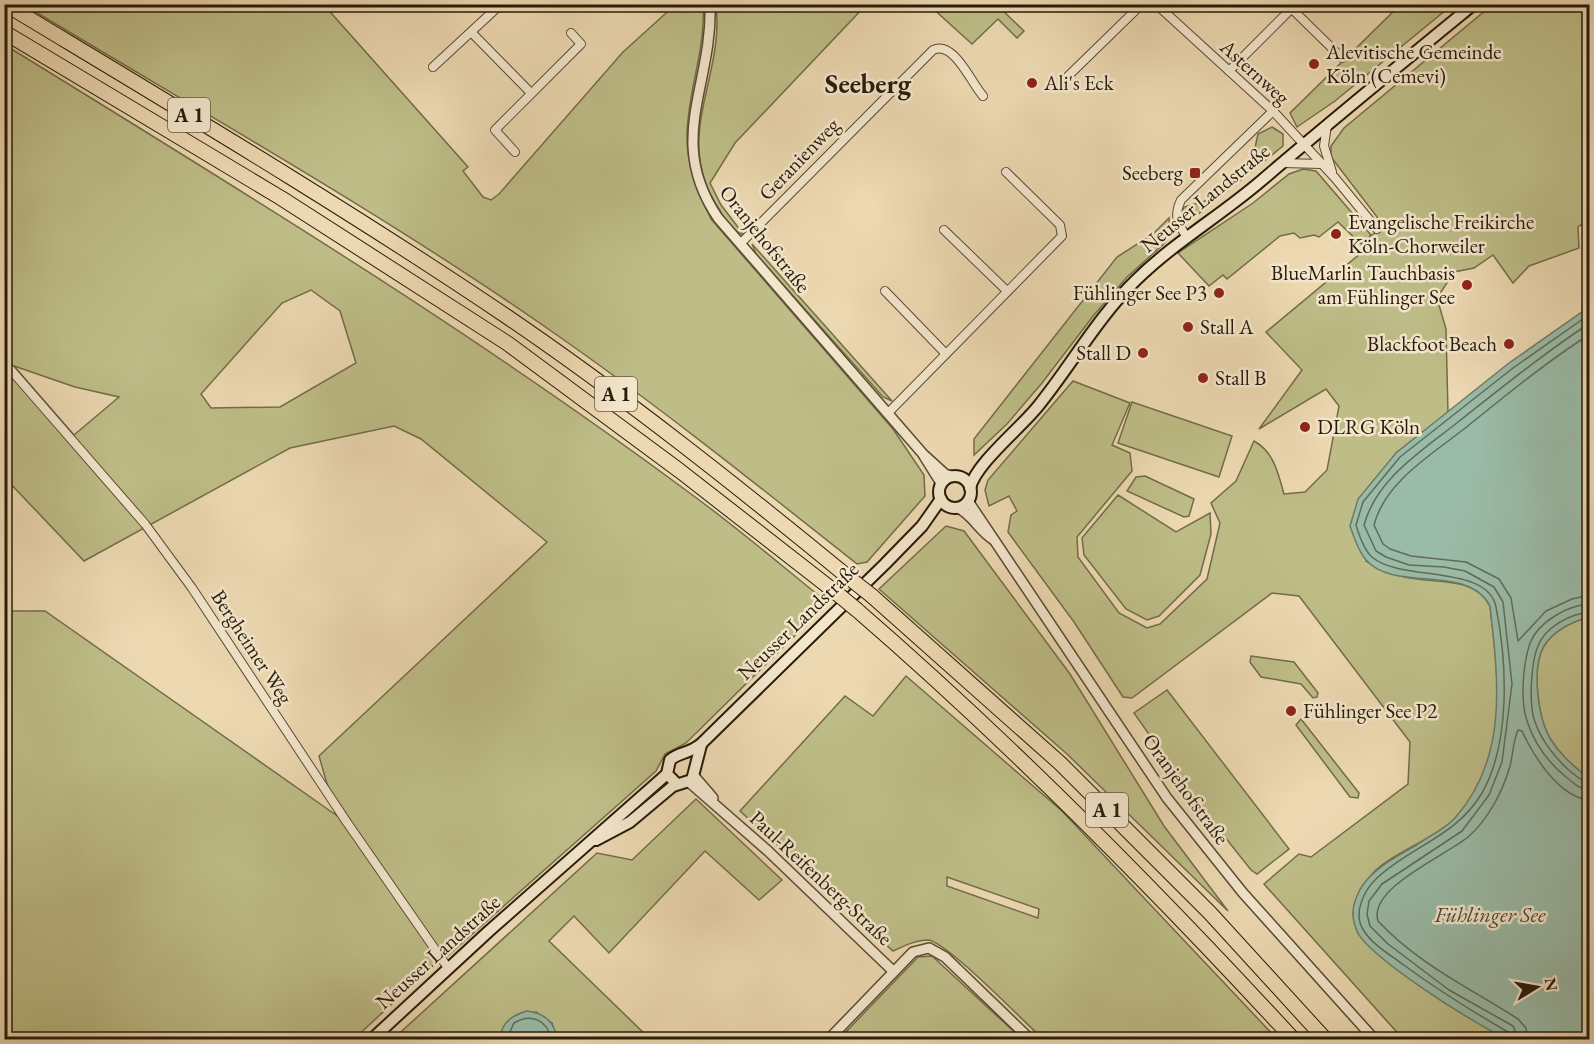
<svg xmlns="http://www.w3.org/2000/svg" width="1594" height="1044" font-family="'EB Garamond',serif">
  <rect width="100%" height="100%" fill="#ecd8b1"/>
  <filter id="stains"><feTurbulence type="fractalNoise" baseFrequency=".00333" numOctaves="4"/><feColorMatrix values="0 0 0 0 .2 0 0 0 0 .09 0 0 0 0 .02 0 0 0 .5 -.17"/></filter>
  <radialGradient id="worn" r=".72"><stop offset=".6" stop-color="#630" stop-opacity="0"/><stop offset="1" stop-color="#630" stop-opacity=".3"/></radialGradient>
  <g fill="#bebd87" stroke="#726c48" stroke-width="1.5" fill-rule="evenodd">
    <path d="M24,5H324L468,167L463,171L483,197L491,200L499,194L623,52L675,5H703C706,49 688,90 687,134C686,164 698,192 711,219L893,429L924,475L925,496L867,562L857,564C761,488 665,411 564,340C391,218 205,114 24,5Z"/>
    <path d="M716,5H866L735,143L710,183L721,205L744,235C732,232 725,219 719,209C671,138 725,78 716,5Z"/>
    <path d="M929,5H997L1024,31L1017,38L998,19L972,44Z"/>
    <path d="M1400,5H1452L1335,101L1297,127L1290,113Z"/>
    <path d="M1492,5H1589L1590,219L1578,227L1579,248L1529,266L1513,283L1493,255L1474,268L1454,272L1437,298L1446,329L1448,413L1396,453L1366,561C1379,568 1391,574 1405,577C1433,584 1474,575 1490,606C1498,675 1511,766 1454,820C1433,839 1391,854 1373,873C1364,883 1359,902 1353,914L1358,933L1379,954L1442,1001L1509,1039H1403L1264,884L1299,854L1311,857L1408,784L1410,742L1299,596L1272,593L1132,698L1123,697L1074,622L1008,532L1011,515L1017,511L1009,496L989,506L985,490L988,480L1073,381L1130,403L1112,445L1130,453L1132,471L1077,537L1078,557L1119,613L1147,628L1160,624L1207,579L1220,523L1211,503L1236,481L1254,441C1274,452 1278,473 1284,494L1305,492L1327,470L1339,406L1326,389L1259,429L1302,370L1266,332L1373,243L1369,238L1361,244L1338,222L1319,237L1314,235L1300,238L1294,233L1280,236L1227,279L1223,275L1209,286L1178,253L1253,203L1289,174L1303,169L1316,171L1371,235L1369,237L1384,226L1331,157V146L1344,128Z"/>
    <path d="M5,45C237,188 472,331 691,494C738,528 783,567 828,603L686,743L665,754L656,771L444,959L437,962L354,1039H5V611H45L336,815L319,756L547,542L421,439L394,426L290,448L84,561L5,478ZM311,290L340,311L356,363L280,407L211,408L201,394L282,303ZM14,366L75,387L119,397L74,435Z"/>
    <path d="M1272,127L1283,134V146L1191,220L1185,219L1182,213L1184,207L1212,199L1253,157L1258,134Z"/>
    <path d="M1169,218L1170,232L1166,242L1127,277L1094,315L1042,383L1007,424L974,455V439L1117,257L1153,234Z"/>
    <path d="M752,244L892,401L883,397L756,254Z"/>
    <path d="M1132,402L1232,436L1219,477L1118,443Z"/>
    <path d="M1145,476L1194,499L1189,516L1184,517L1127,491L1136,477Z"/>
    <path d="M1118,495L1176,532L1210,513L1211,534L1200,575L1159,616L1147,620L1126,609L1084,555L1082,538Z"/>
    <path d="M946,526L964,531L1070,674L1164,826L1228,911L1067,754L879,589Z"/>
    <path d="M1589,617V779C1575,767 1561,756 1551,740C1538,719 1531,668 1544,646C1554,630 1571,622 1589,617Z"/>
    <path d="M1251,656L1294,662L1318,693L1317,697L1313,698L1301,684L1261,677L1250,662Z"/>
    <path d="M906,676L1062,811L1277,1039H1043C1025,1023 946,941 928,940C916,940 904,946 893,951L740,811L845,696L873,716ZM947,877L1039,909L1038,918L947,886Z"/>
    <path d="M1167,690L1289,849L1257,874L1251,870L1190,793L1134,713Z"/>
    <path d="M1301,719L1359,793L1358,798L1350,797L1296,725Z"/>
    <path d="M696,799L782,880L759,900L705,851L609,953L574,916L549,941L650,1039H557L552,1023L536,1012L500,1035V1039L444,1040L442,1037L439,1039L392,1040L597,853L632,860Z"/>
    <path d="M932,956L1022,1039H839L918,957Z"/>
  </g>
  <g fill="#9abba7" stroke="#6c7b68" stroke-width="1.5">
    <path d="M1589,307V617C1571,622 1554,630 1544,646C1531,668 1538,719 1551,740C1561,756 1575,767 1589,779V1039C1572,1040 1522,1044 1508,1039C1480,1028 1368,957 1357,931C1352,920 1352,907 1357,896C1366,871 1397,857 1418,844C1430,836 1446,828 1455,818C1509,757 1498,679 1490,606C1468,563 1395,593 1366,560C1358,551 1354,537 1350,526L1358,499L1396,453L1509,363Z"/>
    <path d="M527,1011C544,1013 555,1022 557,1039H500C501,1023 512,1015 527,1011Z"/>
  </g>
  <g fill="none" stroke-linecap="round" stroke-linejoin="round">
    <g stroke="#606b58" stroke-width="1.5">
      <path d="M1590,334C1545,363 1505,396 1464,429C1431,455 1385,482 1374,525L1383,544L1390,549L1411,556L1466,562L1499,579L1511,598L1518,641L1546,611L1572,599L1590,595"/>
      <path d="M1590,604C1568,605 1538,622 1530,643C1523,664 1520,700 1527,721C1534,743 1549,763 1566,777C1574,783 1580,790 1590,790"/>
      <path d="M1590,612C1570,614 1545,627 1538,646C1531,662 1529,702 1534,719C1540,739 1555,758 1570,771C1576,776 1582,782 1590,783"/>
      <path d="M506,1040L514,1023C530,1013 548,1019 551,1040"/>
      <path d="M1511,1040L1508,1032C1470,1010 1436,989 1401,963C1389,954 1372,944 1364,931C1352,914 1364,890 1377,878C1411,846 1456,837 1482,793C1511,742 1507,662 1496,607C1488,564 1400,582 1372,557C1364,550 1359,535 1356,525L1363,502L1400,457L1513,368L1590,314"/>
      <path d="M1519,1040L1513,1026L1449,990L1388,944L1370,926L1367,914L1369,901L1382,884L1462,831L1489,795L1502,762L1512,684L1503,602L1494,587L1465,571L1444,567L1409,565L1386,557L1376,551L1364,525C1377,478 1422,451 1458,422C1501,388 1543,354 1590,323"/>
      <path d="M1528,1040L1526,1028L1518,1019C1470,988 1418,964 1378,921C1368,888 1445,856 1468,837C1488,820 1503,791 1510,766C1513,755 1513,741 1518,730L1522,731C1533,755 1559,798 1590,800"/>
    </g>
    <g stroke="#584a33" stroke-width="10">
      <g id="minor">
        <path d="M1156,4L1273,111L1335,178L1377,229"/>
        <path d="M343,6V4"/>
        <path d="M1292,9L1342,58"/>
        <path d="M471,32L531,93"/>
        <path d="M433,67L501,4"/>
        <path d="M1229,71L1296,4"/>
        <path d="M1063,81L1142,4"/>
        <path d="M1327,125L1324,146L1332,172"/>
        <path d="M515,152L495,130L581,44L571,33"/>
        <path d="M1282,163L1322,164"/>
        <path d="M944,230L1007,291"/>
        <path d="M1186,236C1177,222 1174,215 1181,200L1273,111"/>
        <path d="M741,243L933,50C954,40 971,83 983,96"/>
        <path d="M885,291L946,354"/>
        <path d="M4,362L145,524L192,588L346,821L448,968"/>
        <path d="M889,412L1062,236L1060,225L1006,172"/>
      </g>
    </g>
    <g stroke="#584a33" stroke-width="12">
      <g id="tertiary">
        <path d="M710,4C713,86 665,140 718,218L923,454L945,474L951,476"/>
        <path d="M924,456L941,483"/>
        <path d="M968,501L1167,798L1243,893L1375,1040"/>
        <path d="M958,508C973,515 979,531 994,540"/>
        <path d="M694,776L713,798"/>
        <path d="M689,782L768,851L893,971"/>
        <path d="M828,1040L913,952L929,948L945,957L1031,1040"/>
      </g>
    </g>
    <g stroke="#271b09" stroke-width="14">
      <g id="secondary">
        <circle cx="955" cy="492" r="16"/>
        <path d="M970,488C976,463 1022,427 1039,405C1072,364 1098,317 1136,280C1175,242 1220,216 1261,181C1331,121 1402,63 1474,4"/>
        <path d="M677,784L667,774L670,760C679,752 689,754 701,744L885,564L922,526L941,499"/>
        <path d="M596,840L630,822L673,786L692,780L701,745"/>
        <path d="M371,1040L489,931L667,774"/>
      </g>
    </g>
    <g stroke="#271b09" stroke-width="16">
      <g id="motorway">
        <path d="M5,4C174,106 343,206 506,316C625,397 737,486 848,577"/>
        <path d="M4,32L281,198L507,343L680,471L834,591"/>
        <path d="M872,596L1061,764L1210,913L1326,1040"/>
        <path d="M857,610C1012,744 1155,889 1294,1040"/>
      </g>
    </g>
    <use href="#minor" stroke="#f3e6cc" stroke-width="8"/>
    <use href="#tertiary" stroke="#f3e6cc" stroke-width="9"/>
    <use href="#secondary" stroke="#f3e6cc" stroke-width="10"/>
    <use href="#motorway" stroke="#ecd8b1" stroke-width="14"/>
    <g stroke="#271b09" stroke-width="16" stroke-linecap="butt">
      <g id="motorway-bridge">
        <path d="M848,577L872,596"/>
        <path d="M834,591L857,610"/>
      </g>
    </g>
    <use href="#motorway-bridge" stroke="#ecd8b1" stroke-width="14"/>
  </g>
  <g fill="#8f2418" stroke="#f3e6cc" stroke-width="2">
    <circle cx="1314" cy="64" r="6"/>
    <circle cx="1032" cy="83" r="6"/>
    <rect x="1189" y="167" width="12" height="12" rx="3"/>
    <circle cx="1336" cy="234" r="6"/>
    <circle cx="1467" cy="285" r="6"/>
    <circle cx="1219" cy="293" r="6"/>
    <circle cx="1188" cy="327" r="6"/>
    <circle cx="1509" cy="344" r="6"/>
    <circle cx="1143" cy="353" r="6"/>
    <circle cx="1203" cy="378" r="6"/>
    <circle cx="1305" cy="427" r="6"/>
    <circle cx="1291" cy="711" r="6"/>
  </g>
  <g text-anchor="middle" stroke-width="5" stroke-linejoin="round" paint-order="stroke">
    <g fill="#f3e6cc" stroke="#645844" stroke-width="1.5">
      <rect x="168" y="98" width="42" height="34" rx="4.5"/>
      <rect x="595" y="377" width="42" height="34" rx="4.5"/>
      <rect x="1086" y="793" width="42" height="34" rx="4.5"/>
    </g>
    <g font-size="20" font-weight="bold" fill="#271b09">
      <text x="189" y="122">A 1</text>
      <text x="616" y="401">A 1</text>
      <text x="1107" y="817">A 1</text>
    </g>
    <g font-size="21" fill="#271b09" stroke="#f3e6cc" text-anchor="start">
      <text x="1326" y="59">Alevitische Gemeinde<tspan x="1326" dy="24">Köln (Cemevi)</tspan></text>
      <text x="1044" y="90">Ali's Eck</text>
      <text x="1183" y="180" text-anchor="end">Seeberg</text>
      <text x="1348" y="229">Evangelische Freikirche<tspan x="1348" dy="24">Köln-Chorweiler</tspan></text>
      <text x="1455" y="280" text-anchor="end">BlueMarlin Tauchbasis<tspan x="1455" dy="24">am Fühlinger See</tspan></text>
      <text x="1207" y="300" text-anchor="end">Fühlinger See P3</text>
      <text x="1200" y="334">Stall A</text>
      <text x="1497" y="351" text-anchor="end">Blackfoot Beach</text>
      <text x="1131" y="360" text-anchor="end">Stall D</text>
      <text x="1215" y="385">Stall B</text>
      <text x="1317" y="434">DLRG Köln</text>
      <text x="1303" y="718">Fühlinger See P2</text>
    </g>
    <g font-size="21" fill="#271b09" stroke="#f3e6cc">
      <text transform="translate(1255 72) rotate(42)" y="7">Asternweg</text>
      <text transform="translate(799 159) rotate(-46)" y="7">Geranienweg</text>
      <text transform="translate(1205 198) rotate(-39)" y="7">Neusser Landstraße</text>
      <text transform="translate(765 239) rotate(51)" y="7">Oranjehofstraße</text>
      <text transform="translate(798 621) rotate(-44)" y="7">Neusser Landstraße</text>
      <text transform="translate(252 647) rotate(57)" y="7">Bergheimer Weg</text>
      <text transform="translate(1186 789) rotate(54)" y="7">Oranjehofstraße</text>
      <text transform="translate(821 878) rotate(43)" y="7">Paul-Reifenberg-Straße</text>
      <text transform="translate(438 952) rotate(-42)" y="7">Neusser Landstraße</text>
    </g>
    <g font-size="22" font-style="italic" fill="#4a4b38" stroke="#f3e6cc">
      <text x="1490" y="922">Fühlinger See</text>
    </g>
    <g font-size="27" font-weight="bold" fill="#271b09" stroke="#f3e6cc">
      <text x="868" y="93">Seeberg</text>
    </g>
  </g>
  <rect width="1594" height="1044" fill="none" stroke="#ecd8b1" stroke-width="24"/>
  <rect x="6" y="6" width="1582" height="1032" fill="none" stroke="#271b09" stroke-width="3"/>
  <rect x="12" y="12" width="1570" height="1020" fill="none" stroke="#271b09" stroke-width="1.5"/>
  <g transform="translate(1537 987) rotate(79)" stroke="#f3e6cc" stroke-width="4.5" paint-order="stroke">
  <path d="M0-4.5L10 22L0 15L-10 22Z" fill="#271b09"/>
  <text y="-9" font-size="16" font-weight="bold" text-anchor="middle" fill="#271b09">N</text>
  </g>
  <rect width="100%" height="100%" filter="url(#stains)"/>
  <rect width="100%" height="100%" fill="url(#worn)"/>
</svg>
